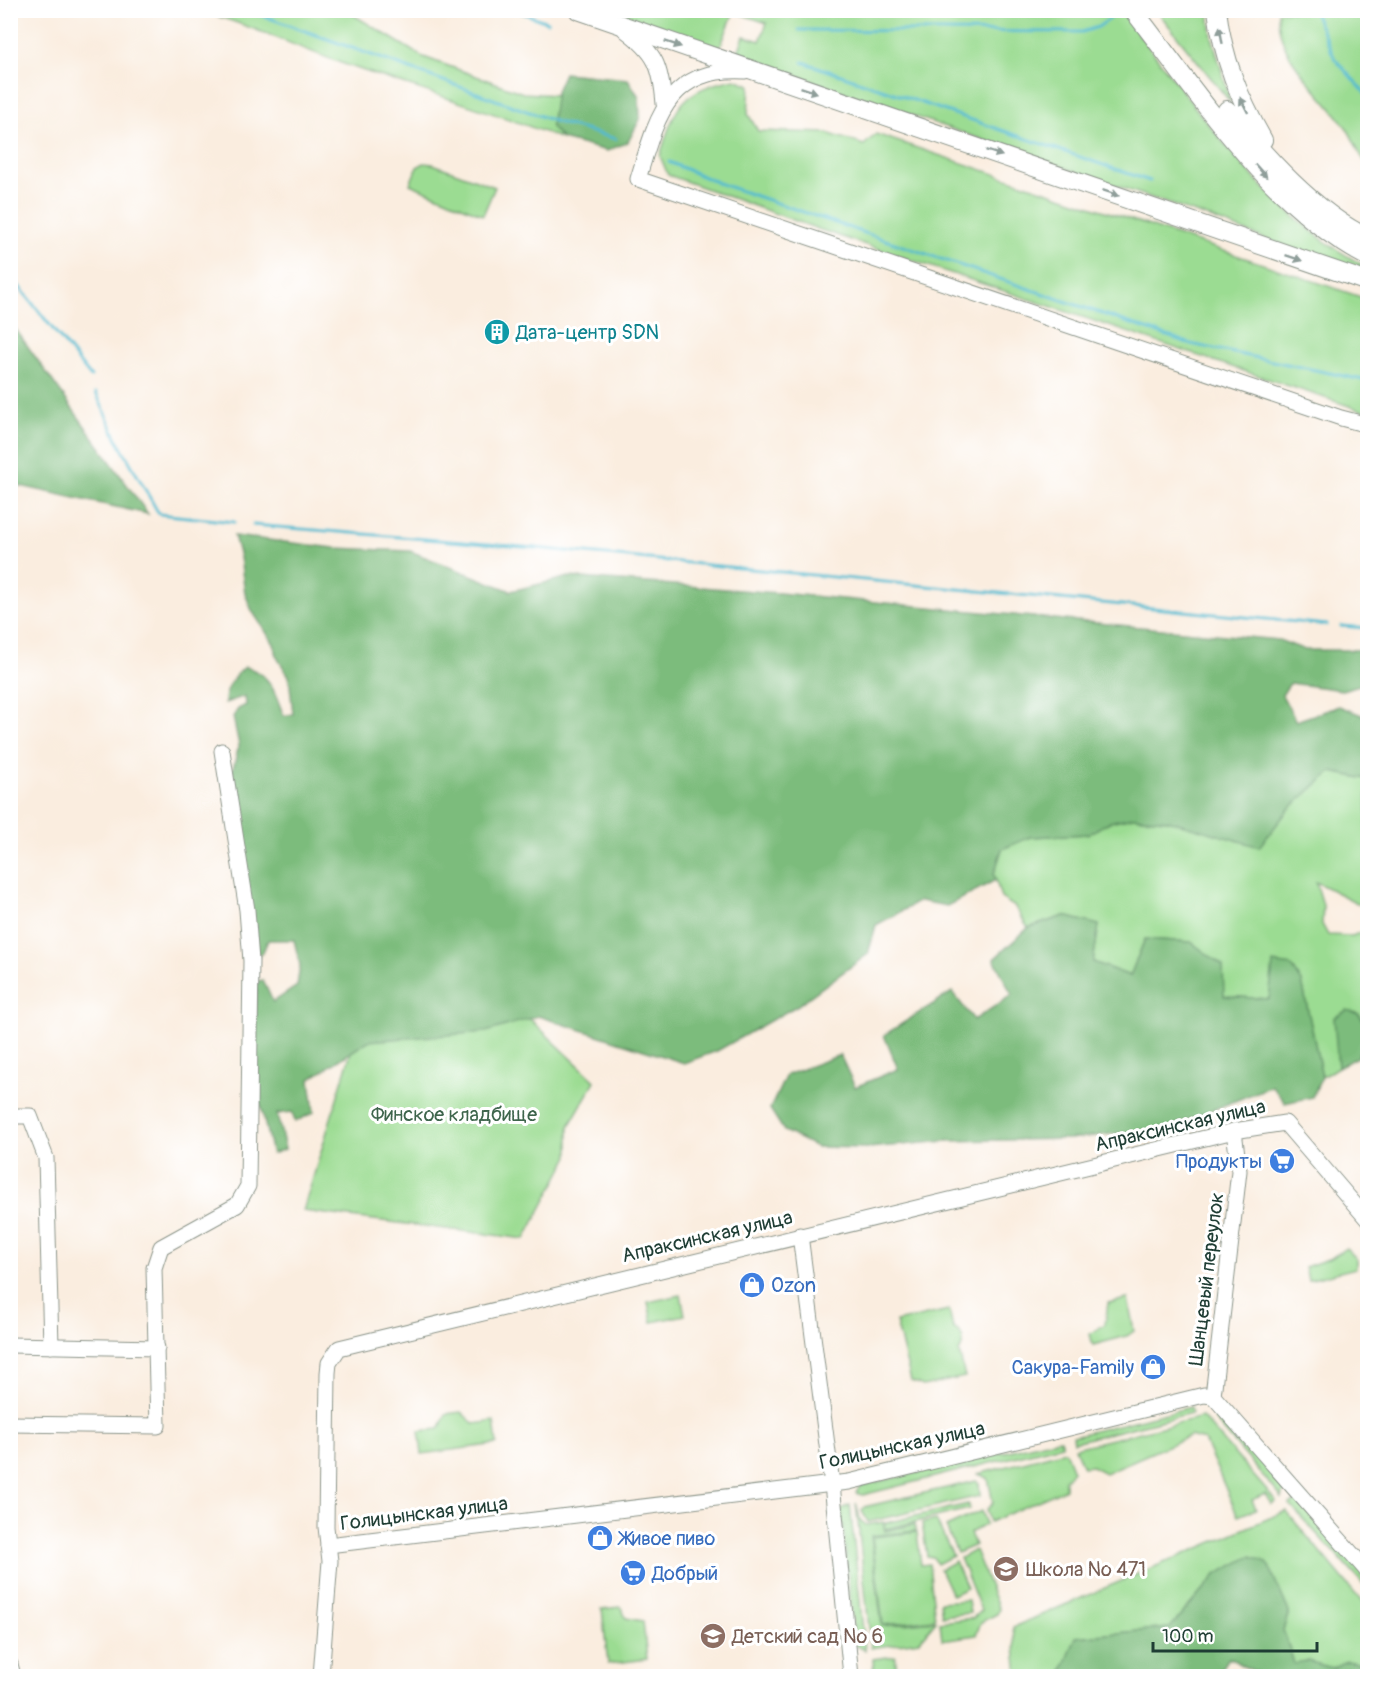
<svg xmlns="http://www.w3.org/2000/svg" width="1378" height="1687" font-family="Pangolin,sans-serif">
  <rect width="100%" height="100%" fill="#fff"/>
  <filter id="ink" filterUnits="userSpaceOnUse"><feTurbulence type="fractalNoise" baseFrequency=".0167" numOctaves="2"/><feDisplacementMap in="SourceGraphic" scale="12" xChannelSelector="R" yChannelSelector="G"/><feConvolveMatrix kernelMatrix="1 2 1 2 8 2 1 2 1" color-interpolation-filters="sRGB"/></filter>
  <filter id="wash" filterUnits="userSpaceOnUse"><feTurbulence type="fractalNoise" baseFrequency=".008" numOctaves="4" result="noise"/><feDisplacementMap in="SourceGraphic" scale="24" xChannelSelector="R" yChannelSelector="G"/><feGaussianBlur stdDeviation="1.35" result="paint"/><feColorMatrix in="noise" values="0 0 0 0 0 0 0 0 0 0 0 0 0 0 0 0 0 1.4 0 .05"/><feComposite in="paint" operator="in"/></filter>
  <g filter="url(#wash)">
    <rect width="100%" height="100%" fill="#faeddf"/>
    <g fill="#9bdc92" stroke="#5d8c63" stroke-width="1.5">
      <path d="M200,11H347L421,56L523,93L556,95L551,127L562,139C490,110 415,89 341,63C294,46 248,24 200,11Z"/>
      <path d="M607,11H1121C1192,100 1264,215 1367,267V277L1210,218L737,55L744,36L760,41L767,23L734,12L719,50Z"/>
      <path d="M1157,11H1209L1212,37L1231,103Z"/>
      <path d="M1278,11H1367V164C1358,154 1356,144 1349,132C1326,94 1275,61 1278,11Z"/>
      <path d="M735,79L750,85L748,114L758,131L827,133L864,145L876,134L1367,299V412L821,230L668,175L660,156C675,106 681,90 735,79Z"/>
      <path d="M424,163L433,164L495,187L483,215L410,184L417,167Z"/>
      <path d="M1331,772L1367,779V908L1316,882L1323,905L1322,924L1328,935L1352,936L1367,930V1024L1359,1014L1335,1018L1338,1067L1322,1077L1302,982L1269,999L1223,996V966L1191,942L1145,939L1130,976L1093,962L1099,925L1064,916L1028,928L1015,907L1001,898L994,874L1002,849L1030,837L1088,834L1109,822L1133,817L1168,820L1259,846L1289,809Z"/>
      <path d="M378,962L509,999L595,1081L569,1126V1156L525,1239L303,1211Z"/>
      <path d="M1346,1248L1356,1258V1268L1308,1280L1305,1267L1331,1258Z"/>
      <path d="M681,1295L685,1315L652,1322L648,1302Z"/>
      <path d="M1128,1299L1134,1331L1127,1336L1093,1345L1090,1334L1105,1324L1108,1303Z"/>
      <path d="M949,1310L953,1328C964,1333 965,1343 959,1352L965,1377L923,1386L911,1381L896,1322Z"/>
      <path d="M1191,1407L1192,1413L1074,1442L1073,1436Z"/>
      <path d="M461,1412L474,1424L494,1421L497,1444L422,1454L419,1431L439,1429L446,1414Z"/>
      <path d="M1220,1414L1285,1488L1282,1498L1214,1419Z"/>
      <path d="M1202,1417L1276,1501L1271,1504L1265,1494L1252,1500L1256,1509L1238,1516L1204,1440L1190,1436L1105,1473L1092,1466L1083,1467L1075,1448Z"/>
      <path d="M1060,1439L1062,1445L863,1495L856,1493L860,1486Z"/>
      <path d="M1065,1451L1073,1471L1065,1480V1489L990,1522L986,1510L993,1503L988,1478L978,1474Z"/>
      <path d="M976,1481L979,1483L980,1496L868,1522L862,1511L864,1507Z"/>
      <path d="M1298,1500L1367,1578V1588L1289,1504Z"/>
      <path d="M856,1503L860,1520L866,1525L883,1522L885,1531L915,1524L916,1531L871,1536L882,1626L936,1621L919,1641L871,1648Z"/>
      <path d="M968,1504L969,1509L886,1529L885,1523Z"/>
      <path d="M850,1505L865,1650L855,1645L841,1509Z"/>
      <path d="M981,1511L986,1524L970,1533L975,1545L957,1553L946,1527Z"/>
      <path d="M1286,1511L1367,1608V1665L1347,1661L1332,1668L1307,1661L1294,1664L1283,1630L1289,1612L1267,1562L1217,1574L1170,1628L1077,1637L1062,1673L1064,1676H1018L1013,1627Z"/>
      <path d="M936,1520L953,1556L937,1564L933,1557L927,1556L922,1523Z"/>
      <path d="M917,1532L921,1565L929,1564L935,1619L883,1625L872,1537Z"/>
      <path d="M975,1550L999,1610L997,1614L981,1622L976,1635L942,1640L940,1622L973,1618L981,1610L960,1558Z"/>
      <path d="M955,1561L967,1588L952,1595L940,1569Z"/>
      <path d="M968,1600L970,1613L942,1616L940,1602Z"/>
      <path d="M621,1607L626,1618L643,1621L647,1659L608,1664L602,1609Z"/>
      <path d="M895,1656L898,1676H874L873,1659Z"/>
    </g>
    <g fill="#7cbc7c" stroke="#4e7c58" stroke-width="1.5">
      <path d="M564,73L628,79L639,97L640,119L628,142L607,151L562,139L551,127L556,91Z"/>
      <path d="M11,323L148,514L11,484Z"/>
      <path d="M234,536L335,548L410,551L511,591L569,577L779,593L1279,640L1305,650H1367V683L1342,690L1290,683L1282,695L1296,721L1339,706L1367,717V779L1331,772L1289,809L1259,847L1168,820L1133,817L1109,822L1088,834L1030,837L1002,849L994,874L996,880L947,906L920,901L876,925L868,954L798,1005L717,1051L684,1063L538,1016L486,1032L368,1041L310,1079L314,1112L295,1122L292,1112L277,1114L285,1149L272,1154L254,1078L257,981L263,980L273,1002L297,986L300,965L294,940H268L263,952L256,957L232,773L239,745L233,717L238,709L246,705L245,696L225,703C225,687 233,677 245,667C272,674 274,692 284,716L293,714L289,676L278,659L274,644L252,611L245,593L240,557Z"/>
      <path d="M1064,916L1099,925L1093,962L1130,976L1145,939L1191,942L1223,966L1224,996L1269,999L1273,963L1292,966L1302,982L1322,1077L1312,1097L1285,1103L1272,1086L1170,1127L1070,1139L946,1141L868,1148L816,1147L784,1131L770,1109L786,1075L840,1055L855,1087L898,1069L884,1035L952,992L974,1020L1012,995L994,959L1028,928Z"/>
      <path d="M1347,1010L1359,1014L1367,1025L1358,1057L1338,1067L1334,1018Z"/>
      <path d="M1251,1556L1267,1562L1289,1612L1283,1630L1294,1663L1307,1661L1332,1668L1347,1661L1367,1665V1676H1263L1229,1658L1217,1676H1064L1062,1673L1076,1637L1170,1628L1217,1574Z"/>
    </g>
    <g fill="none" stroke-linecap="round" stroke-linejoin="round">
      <g stroke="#53bbd0" stroke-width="3">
        <path d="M247,10L557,122L616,139"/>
        <path d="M515,10L547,22"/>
        <path d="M1313,10L1335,59L1368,96"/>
        <path d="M799,30L1082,32L1098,27L1111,18"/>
        <path d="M803,62L1150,181"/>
        <path d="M669,162L721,184L1191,344L1368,381"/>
        <path d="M10,275L91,377"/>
        <path d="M96,393L118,441L159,514L234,522"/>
        <path d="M253,525L535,548L1327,625"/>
        <path d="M1341,626L1368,628"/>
      </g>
    </g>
  </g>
  <g filter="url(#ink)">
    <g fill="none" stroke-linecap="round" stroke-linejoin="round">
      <g stroke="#8c958a" stroke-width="17">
        <g id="minor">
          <path d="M625,30C656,53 661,66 664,104"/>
          <path d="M745,71C668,67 657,117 638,179L1341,418L1368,425"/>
          <path d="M10,1116H30L46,1158L51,1346"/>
          <path d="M800,1235L832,1484L851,1676"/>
          <path d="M10,1345L157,1348"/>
          <path d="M1213,1396L1239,1171L1234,1131"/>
          <path d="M10,1424L158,1426L154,1268L161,1247L237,1205L248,1186L251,961L247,910L222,751"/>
          <path d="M328,1545L849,1482L1204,1395L1213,1396L1368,1572"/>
          <path d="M10,1664L13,1676"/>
          <path d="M321,1676L330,1561L326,1527L328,1373L329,1363L339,1348L1234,1131L1285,1123L1368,1220"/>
        </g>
      </g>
      <g stroke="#8c958a" stroke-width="20">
        <g id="major">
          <path d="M578,10L1368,282"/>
          <path d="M1133,10C1199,95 1272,208 1368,257"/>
          <path d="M1217,10C1223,59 1239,98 1263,140"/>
          <path d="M1227,110C1263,154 1315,213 1368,238"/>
        </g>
      </g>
      <use href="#minor" stroke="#fff" stroke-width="15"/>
      <use href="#major" stroke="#fff" stroke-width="18"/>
    </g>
    <defs><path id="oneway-solid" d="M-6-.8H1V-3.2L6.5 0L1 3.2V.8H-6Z" transform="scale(1.5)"/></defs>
    <g fill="#8f9e9a">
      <use href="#oneway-solid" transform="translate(1221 35) rotate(-100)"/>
      <use href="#oneway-solid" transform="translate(673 44) rotate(19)"/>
      <use href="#oneway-solid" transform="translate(809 90) rotate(19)"/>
      <use href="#oneway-solid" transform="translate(1244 105) rotate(-117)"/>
      <use href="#oneway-solid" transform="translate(994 153) rotate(19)"/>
      <use href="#oneway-solid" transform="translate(1261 171) rotate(48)"/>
      <use href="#oneway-solid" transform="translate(1111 193) rotate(19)"/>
      <use href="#oneway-solid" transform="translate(1294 258) rotate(19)"/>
    </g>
  </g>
  <defs>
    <g id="building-disc" transform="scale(1.35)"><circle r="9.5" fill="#0f9aa8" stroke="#fff"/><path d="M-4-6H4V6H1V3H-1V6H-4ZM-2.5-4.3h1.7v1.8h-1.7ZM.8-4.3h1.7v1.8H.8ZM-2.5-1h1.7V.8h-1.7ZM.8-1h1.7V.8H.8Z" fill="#fff"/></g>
    <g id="supermarket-disc" transform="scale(1.35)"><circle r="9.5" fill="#3f7fe0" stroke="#fff"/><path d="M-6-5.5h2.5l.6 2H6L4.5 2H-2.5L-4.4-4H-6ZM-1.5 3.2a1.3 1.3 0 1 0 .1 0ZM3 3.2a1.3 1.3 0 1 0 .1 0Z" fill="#fff"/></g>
    <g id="shop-disc" transform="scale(1.35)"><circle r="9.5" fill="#3f7fe0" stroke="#fff"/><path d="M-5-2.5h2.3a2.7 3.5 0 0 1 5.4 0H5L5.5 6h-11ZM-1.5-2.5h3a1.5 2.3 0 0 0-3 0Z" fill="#fff"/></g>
    <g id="school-disc" transform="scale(1.35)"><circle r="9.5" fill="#8d6e63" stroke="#fff"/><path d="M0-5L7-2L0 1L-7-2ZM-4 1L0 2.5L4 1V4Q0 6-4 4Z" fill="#fff"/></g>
  </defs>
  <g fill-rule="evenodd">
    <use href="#building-disc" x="497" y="332"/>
    <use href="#supermarket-disc" x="1282" y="1161"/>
    <use href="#shop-disc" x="752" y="1285"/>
    <use href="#shop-disc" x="1153" y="1367"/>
    <use href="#shop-disc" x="600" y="1538"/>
    <use href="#school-disc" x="1006" y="1569"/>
    <use href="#supermarket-disc" x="633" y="1573"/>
    <use href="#school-disc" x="713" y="1636"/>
  </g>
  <g text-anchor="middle" stroke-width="6" stroke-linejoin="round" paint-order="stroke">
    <g font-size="20" fill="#0d838f" stroke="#fff" text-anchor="start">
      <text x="516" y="339">Дата-центр SDN</text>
    </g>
    <g font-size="20" fill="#3e654c" stroke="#fff">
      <text x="454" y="1121">Финское кладбище</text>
    </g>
    <g font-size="20" fill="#1f3d34" stroke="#fff">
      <text transform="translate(1180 1125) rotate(-13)" y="7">Апраксинская улица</text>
      <text transform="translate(707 1236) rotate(-13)" y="7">Апраксинская улица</text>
      <text transform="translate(1206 1279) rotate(-83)" y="7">Шанцевый переулок</text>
      <text transform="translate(902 1445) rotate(-12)" y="7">Голицынская улица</text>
      <text transform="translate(424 1513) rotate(-7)" y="7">Голицынская улица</text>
    </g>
    <g font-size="20" fill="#366cbe" stroke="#fff" text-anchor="start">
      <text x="1262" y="1168" text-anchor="end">Продукты</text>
      <text x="771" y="1292">Ozon</text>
      <text x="1134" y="1374" text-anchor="end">Сакура-Family</text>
      <text x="620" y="1545">Живое пиво</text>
      <text x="652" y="1580">Добрый</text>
    </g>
    <g font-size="20" fill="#785e54" stroke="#fff" text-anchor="start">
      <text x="1026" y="1576">Школа № 471</text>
      <text x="732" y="1643">Детский сад № 6</text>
    </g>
  </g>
  <rect width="1378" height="1687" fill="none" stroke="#fff" stroke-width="36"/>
  <path d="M1153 1642v9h164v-9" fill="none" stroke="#1f3d34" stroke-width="3"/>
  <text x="1162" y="1642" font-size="18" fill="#1f3d34" stroke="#ffffff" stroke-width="4.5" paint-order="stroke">100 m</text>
</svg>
